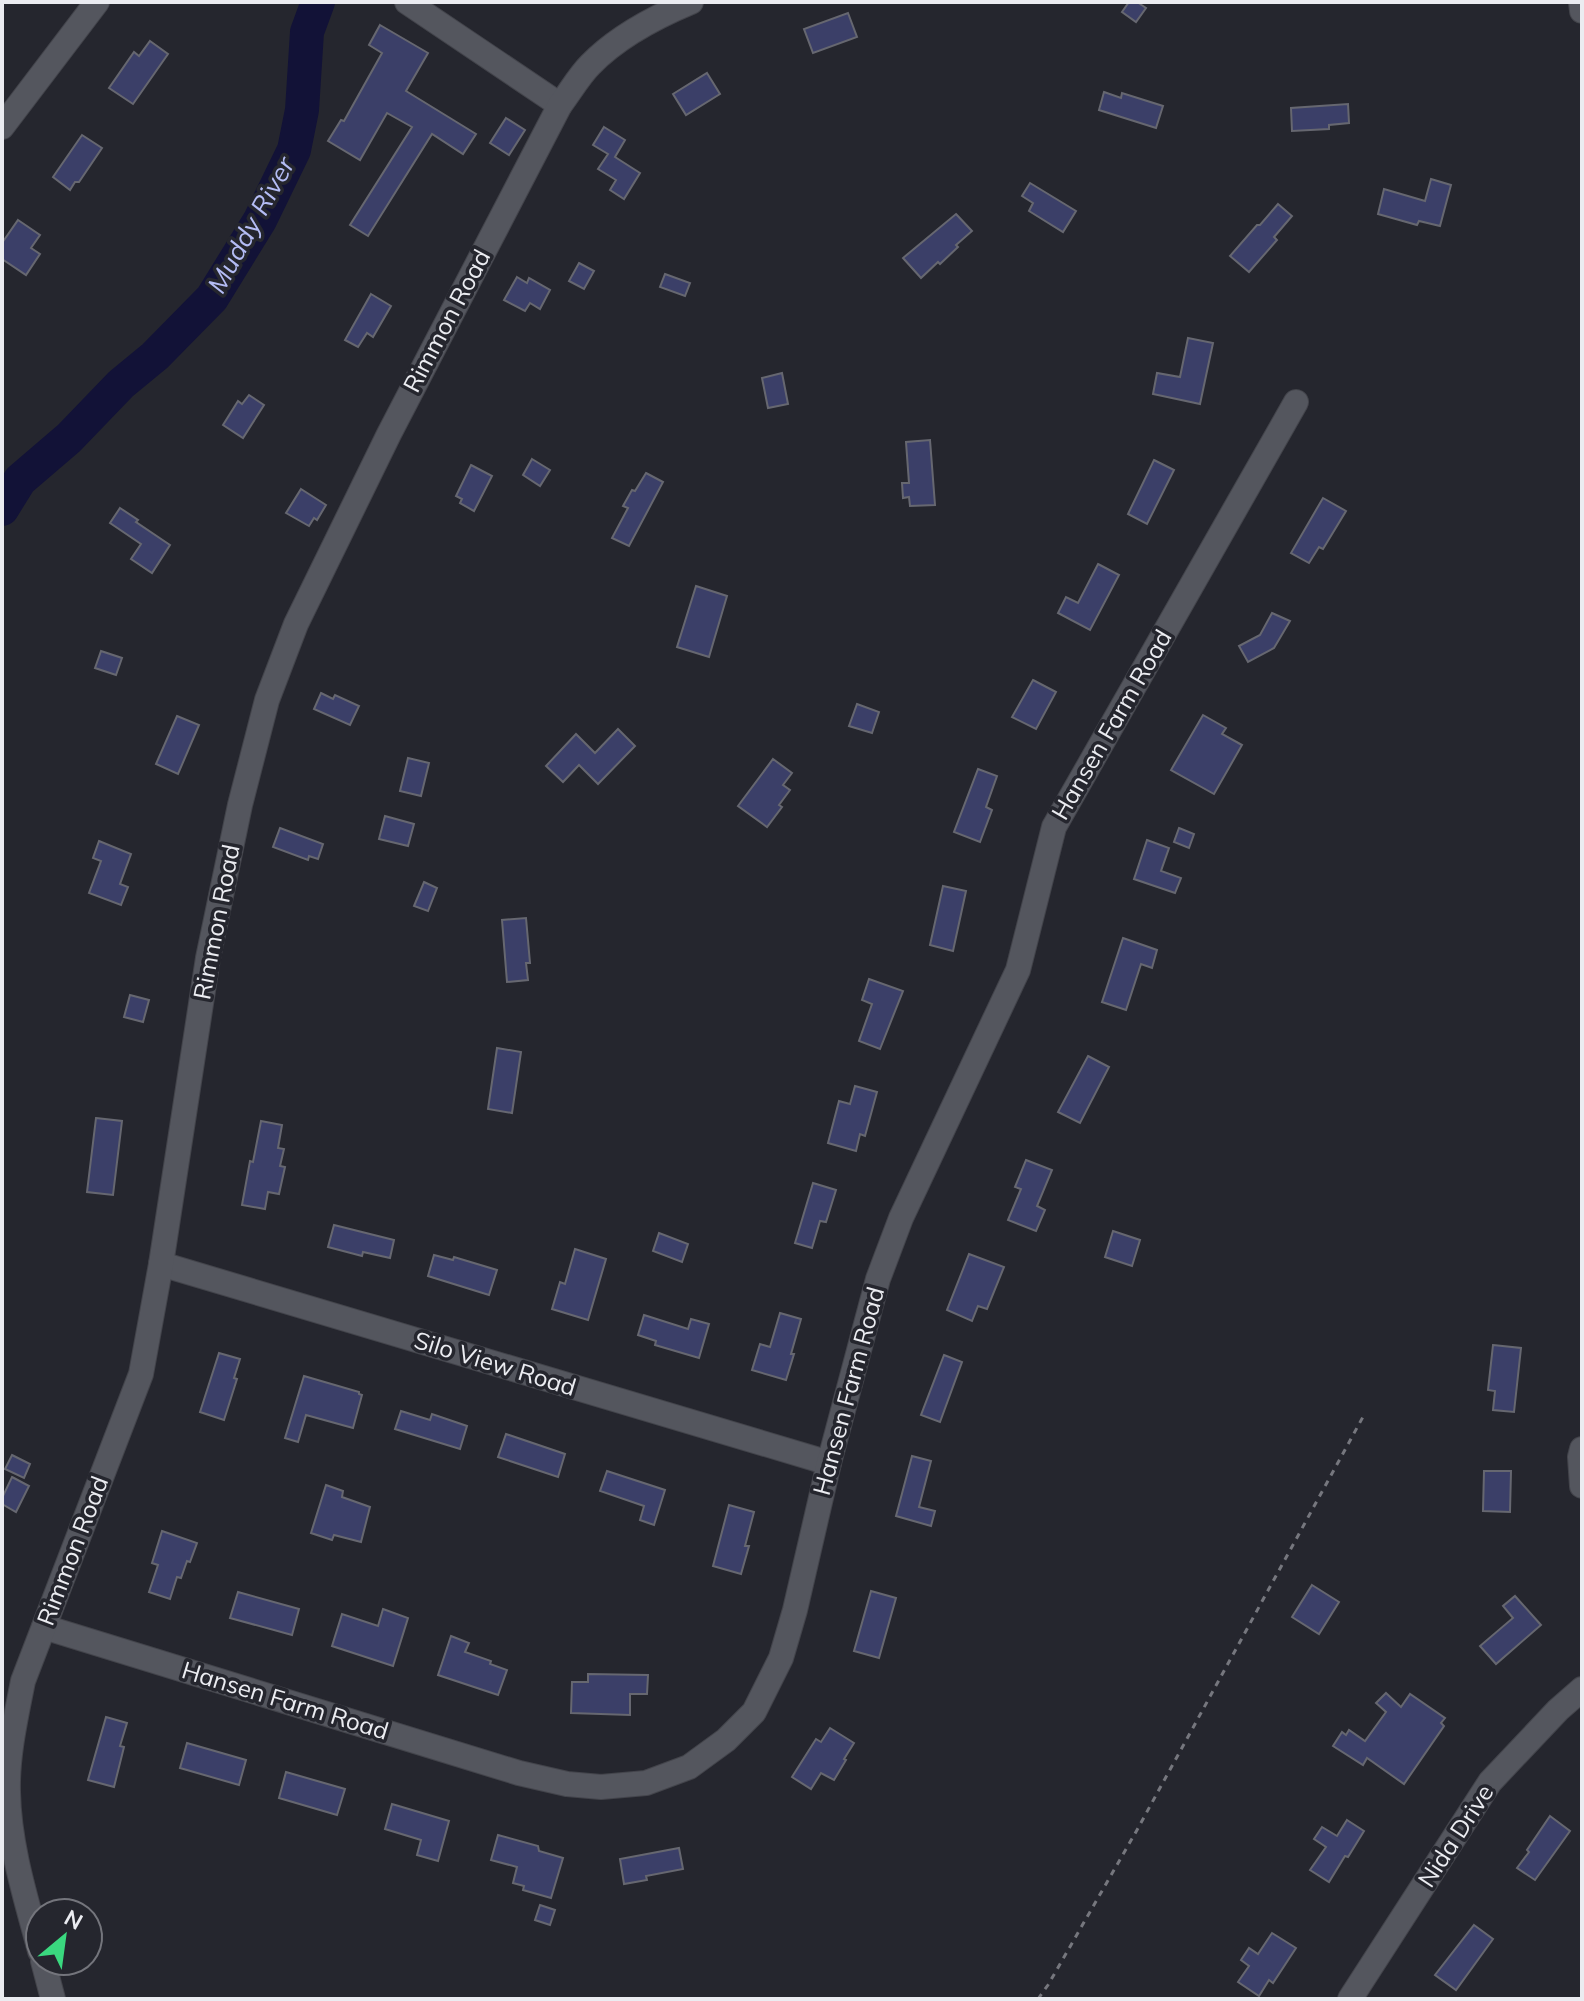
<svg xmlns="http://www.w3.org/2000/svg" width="1584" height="2001" font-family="Mulish,sans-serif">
  <rect width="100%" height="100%" fill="#25262e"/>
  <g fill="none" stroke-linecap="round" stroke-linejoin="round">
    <path stroke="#121237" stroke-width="34" d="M2,509L20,480L69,438L121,384L155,356L212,298L260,220L294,150L302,110L307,32L318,2"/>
  </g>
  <g fill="#3b3f68" stroke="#666770" stroke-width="2">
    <path d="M1129,2H1137L1146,8L1136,22L1122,12Z"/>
    <path d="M848,13L857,37L813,53L804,29Z"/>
    <path d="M380,25L428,53L406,91L476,134L463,154L432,134L368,236L350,225L412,127L387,113L360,160L328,141L341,120L344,121L382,53L369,45Z"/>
    <path d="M150,41L168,54L133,104L109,88L134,52L139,56Z"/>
    <path d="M707,73L720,94L686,115L673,94Z"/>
    <path d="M1104,92L1121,98L1122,93L1163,106L1156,128L1099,110Z"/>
    <path d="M1348,104L1349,123L1329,125V129L1292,131L1291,108Z"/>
    <path d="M506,118L525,130L509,155L490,143Z"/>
    <path d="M604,127L625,140L615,157L640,173L624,199L610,190L616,180L598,169L608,154L593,145Z"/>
    <path d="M82,135L102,148L79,182H75L70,190L53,177Z"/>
    <path d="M1431,179L1451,185L1440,226L1419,221L1417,225L1378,214L1384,189L1425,201Z"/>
    <path d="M1030,183L1076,211L1063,232L1029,211L1033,203L1022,196Z"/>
    <path d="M1278,204L1292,216L1274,237L1277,240L1249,272L1230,256L1257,225H1260Z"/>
    <path d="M956,214L972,231L956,245L958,247L940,264L938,262L921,278L903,258Z"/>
    <path d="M18,220L40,235L31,248L40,254L26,275L2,259V243Z"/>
    <path d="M579,263L594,271L584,289L569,281Z"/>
    <path d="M665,274L690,283L685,296L660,287Z"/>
    <path d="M517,277L527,283L529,278L550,290L540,309L530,303L525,311L504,300Z"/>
    <path d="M371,294L391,306L373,337L367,333L358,347L345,340Z"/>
    <path d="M1188,338L1213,343L1200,404L1153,394L1157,373L1180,377Z"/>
    <path d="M782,373L788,404L768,408L762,378Z"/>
    <path d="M249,395L264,405L243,438L223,425L238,401L242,404Z"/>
    <path d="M930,440L935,505L910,506L909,497L903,498L902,483H909L906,442Z"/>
    <path d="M532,459L550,470L540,486L523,475Z"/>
    <path d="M1154,460L1174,470L1147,524L1128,514Z"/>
    <path d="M471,465L492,476L474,511L460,503L462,499L456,496Z"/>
    <path d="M646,473L663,482L629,546L612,538L628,508L623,506L632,490L635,491Z"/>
    <path d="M301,489L326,505L317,520L314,518L309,526L286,513Z"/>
    <path d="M1323,498L1346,511L1323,549L1319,547L1309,563L1291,553Z"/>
    <path d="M120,508L138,520L136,522L170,545L152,573L131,559L141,544L110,523Z"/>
    <path d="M1098,564L1119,575L1090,630L1058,613L1066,597L1078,603Z"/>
    <path d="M696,586L727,596L709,657L677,647Z"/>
    <path d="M1272,613L1290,621L1274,648L1248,662L1239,646L1260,635Z"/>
    <path d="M101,651L122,658L116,675L95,668Z"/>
    <path d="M1033,680L1056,692L1036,729L1012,717Z"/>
    <path d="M321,693L333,699L335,695L359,706L350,725L314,709Z"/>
    <path d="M857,704L879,712L872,733L849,726Z"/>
    <path d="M1203,715L1226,728L1222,734L1242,745L1214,794L1171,770Z"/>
    <path d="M177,716L199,725L178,774L156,764Z"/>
    <path d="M618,729L635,746L598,784L579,765L563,782L546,766L576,734L595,753Z"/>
    <path d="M408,758L429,763L421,796L400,791Z"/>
    <path d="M773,759L792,773L783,785L790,790L779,805L782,807L767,827L738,806Z"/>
    <path d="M978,769L997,776L986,807L992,810L980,842L954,832Z"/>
    <path d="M385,816L414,824L408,846L379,839Z"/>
    <path d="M280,828L323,844L318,859L309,856L308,860L273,847Z"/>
    <path d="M1179,828L1194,834L1189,848L1174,842Z"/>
    <path d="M1147,840L1169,848L1161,871L1181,878L1175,893L1134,879Z"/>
    <path d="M99,841L131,854L120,884L128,887L121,905L89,893L101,861L93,858Z"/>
    <path d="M424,882L437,888L428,911L414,906Z"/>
    <path d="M943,886L966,891L953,951L930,945Z"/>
    <path d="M526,918L530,963H526L528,980L507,982L502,920Z"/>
    <path d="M1123,938L1157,950L1152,968L1141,964L1126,1010L1102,1002Z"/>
    <path d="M869,979L903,991L880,1049L859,1041L872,1004L862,1000Z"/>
    <path d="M130,995L149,1000L143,1022L124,1017Z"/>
    <path d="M497,1048L521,1052L512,1113L488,1109Z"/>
    <path d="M1088,1056L1109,1067L1080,1123L1058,1112Z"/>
    <path d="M855,1086L877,1092L865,1136L860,1134L856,1151L828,1143L839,1101L850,1104Z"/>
    <path d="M96,1118L122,1121L113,1195L87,1192Z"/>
    <path d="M261,1121L282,1125L278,1148L284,1149L280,1166L285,1167L279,1194L268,1192L265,1209L242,1205L250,1161L253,1162Z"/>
    <path d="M1026,1160L1052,1170L1037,1206L1045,1210L1036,1231L1008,1220L1021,1189L1015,1187Z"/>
    <path d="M813,1183L836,1190L826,1222L820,1221L812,1248L795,1243Z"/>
    <path d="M334,1225L394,1240L390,1258L363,1252L362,1256L328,1247Z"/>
    <path d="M1113,1231L1140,1240L1132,1266L1105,1257Z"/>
    <path d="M659,1233L688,1244L682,1262L653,1251Z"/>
    <path d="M575,1249L606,1259L588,1320L552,1309L560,1282L565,1284Z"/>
    <path d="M969,1254L1004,1267L987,1309L978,1306L972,1321L947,1310Z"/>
    <path d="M434,1255L453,1260L454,1257L497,1270L489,1295L428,1276Z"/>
    <path d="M780,1313L801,1319L791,1354H794L786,1380L752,1370L760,1344L770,1347Z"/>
    <path d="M644,1315L688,1329L691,1319L709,1324L699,1358L655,1345L656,1341L638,1335Z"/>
    <path d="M1493,1345L1521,1348L1514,1412L1493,1410L1495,1391L1488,1390Z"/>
    <path d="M219,1353L240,1359L234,1378L237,1379L224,1420L200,1412Z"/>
    <path d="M944,1355L962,1362L940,1422L921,1415Z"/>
    <path d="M304,1376L359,1392V1394L362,1395L353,1428L306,1415L298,1442L285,1438Z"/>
    <path d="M401,1411L430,1420L432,1414L467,1426L460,1449L395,1429Z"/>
    <path d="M506,1434L565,1454L558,1477L498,1457Z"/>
    <path d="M12,1455L30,1464L24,1478L5,1469Z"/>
    <path d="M912,1456L931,1461L919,1507L935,1511L931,1526L896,1516Z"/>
    <path d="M607,1471L665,1490L654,1525L640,1520L644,1506L600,1491Z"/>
    <path d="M1484,1471H1511L1510,1512L1483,1511Z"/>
    <path d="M12,1477L29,1486L16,1512L2,1504V1498Z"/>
    <path d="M326,1485L343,1491L342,1497L370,1507L361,1542L334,1535L332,1540L311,1533Z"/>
    <path d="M729,1505L754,1512L745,1546H749L741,1574L713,1566Z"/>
    <path d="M162,1531L197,1543L190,1562L187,1561L181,1578L177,1577L170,1599L149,1592L158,1565L152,1563Z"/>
    <path d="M1312,1585L1339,1602L1319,1634L1292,1617Z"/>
    <path d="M871,1591L896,1598L879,1658L854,1651Z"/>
    <path d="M238,1592L299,1609L292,1635L230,1618Z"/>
    <path d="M1515,1596L1541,1625L1496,1664L1480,1646L1513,1618L1503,1606Z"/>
    <path d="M383,1609L408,1618L393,1666L332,1646L342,1614L378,1626Z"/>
    <path d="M451,1636L469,1643L465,1652L491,1661L490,1664L507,1670L498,1695L438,1675Z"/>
    <path d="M588,1674L648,1675L647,1694H630V1715L571,1713L572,1682H588Z"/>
    <path d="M1386,1693L1401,1707L1410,1694L1445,1718L1441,1723L1444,1726L1404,1784L1367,1758L1363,1765L1333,1746L1342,1732L1346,1735L1349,1730L1365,1741L1386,1712L1376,1703Z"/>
    <path d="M106,1717L127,1723L120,1746L124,1747L114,1787L88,1780Z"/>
    <path d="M830,1728L854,1743L844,1759L846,1760L834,1780L821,1773L811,1789L792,1777L816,1739L821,1742Z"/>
    <path d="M187,1743L246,1760L239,1785L180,1768Z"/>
    <path d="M286,1772L345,1789L337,1815L279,1798Z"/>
    <path d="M392,1804L449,1821L438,1861L417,1855L421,1840L385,1829Z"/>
    <path d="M1550,1816L1570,1831L1535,1880L1517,1868L1529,1852L1527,1850Z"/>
    <path d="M1347,1820L1364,1831L1348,1857L1345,1856L1329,1882L1310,1870L1326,1847L1314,1839L1322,1827L1337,1836Z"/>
    <path d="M498,1835L538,1846L539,1851L563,1858L551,1898L523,1890L524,1886L513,1883L517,1867L491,1860Z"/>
    <path d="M679,1848L683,1869L646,1876L647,1880L624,1884L620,1859Z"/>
    <path d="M540,1905L555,1910L550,1925L535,1920Z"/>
    <path d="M1474,1925L1493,1939L1456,1990L1435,1975Z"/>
    <path d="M1272,1933L1296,1948L1273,1983L1269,1980L1259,1996L1238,1982L1249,1966L1241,1960L1249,1948L1258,1954Z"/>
  </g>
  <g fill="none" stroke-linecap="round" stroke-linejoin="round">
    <g stroke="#43444b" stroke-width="26">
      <g id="minor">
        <path d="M407,2L560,105"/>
        <path d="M1581,2L1582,11"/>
        <path d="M2,127L97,2"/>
        <path d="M161,1264L829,1463"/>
        <path d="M1582,1449L1580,1457L1582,1486"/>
        <path d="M44,1627L519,1773L567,1784L601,1787L646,1783L689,1767L726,1740L754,1712L781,1658L795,1610L829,1463L878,1279L901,1218L1018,970L1054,827L1296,402"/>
        <path d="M40,1951C26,1899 9,1846 8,1792C7,1755 16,1717 23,1681L141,1374L161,1264L208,958L240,805L267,700L296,624L389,434L560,105C570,92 579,76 590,65C618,36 655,17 691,2"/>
        <path d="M43,1961L53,1999"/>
        <path d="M1350,1999L1490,1782L1558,1710L1582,1689"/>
      </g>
    </g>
    <path stroke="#76777e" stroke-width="3" stroke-dasharray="6 6" stroke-linecap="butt" d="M1038,1999L1048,1985L1137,1830L1364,1415"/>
    <use href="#minor" stroke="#54565e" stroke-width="24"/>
  </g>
  <g text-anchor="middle" stroke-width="7" stroke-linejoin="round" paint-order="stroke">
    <g font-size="24" fill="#ebecf1" stroke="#25262e">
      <text transform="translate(447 321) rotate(-62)" y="8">Rimmon Road</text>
      <text transform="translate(1112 725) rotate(-60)" y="8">Hansen Farm Road</text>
      <text transform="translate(217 922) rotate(-79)" y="8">Rimmon Road</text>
      <text transform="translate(495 1364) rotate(17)" y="8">Silo View Road</text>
      <text transform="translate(849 1391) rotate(-75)" y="8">Hansen Farm Road</text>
      <text transform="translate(73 1551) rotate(-69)" y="8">Rimmon Road</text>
      <text transform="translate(285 1701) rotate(17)" y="8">Hansen Farm Road</text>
      <text transform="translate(1456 1836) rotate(-57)" y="8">Nida Drive</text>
    </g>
    <g font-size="26" font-style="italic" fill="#b4bcf4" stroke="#25262e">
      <text transform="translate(251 225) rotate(-61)" y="9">Muddy River</text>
    </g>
  </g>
  <rect width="1584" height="2001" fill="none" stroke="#ebecf1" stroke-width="8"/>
  <g transform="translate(64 1937) rotate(29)"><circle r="38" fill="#25262e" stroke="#74757c" stroke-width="2"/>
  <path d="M0-6L14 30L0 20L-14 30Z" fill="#3ad87f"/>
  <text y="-12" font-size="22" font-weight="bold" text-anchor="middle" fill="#ebecf1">N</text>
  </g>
</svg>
